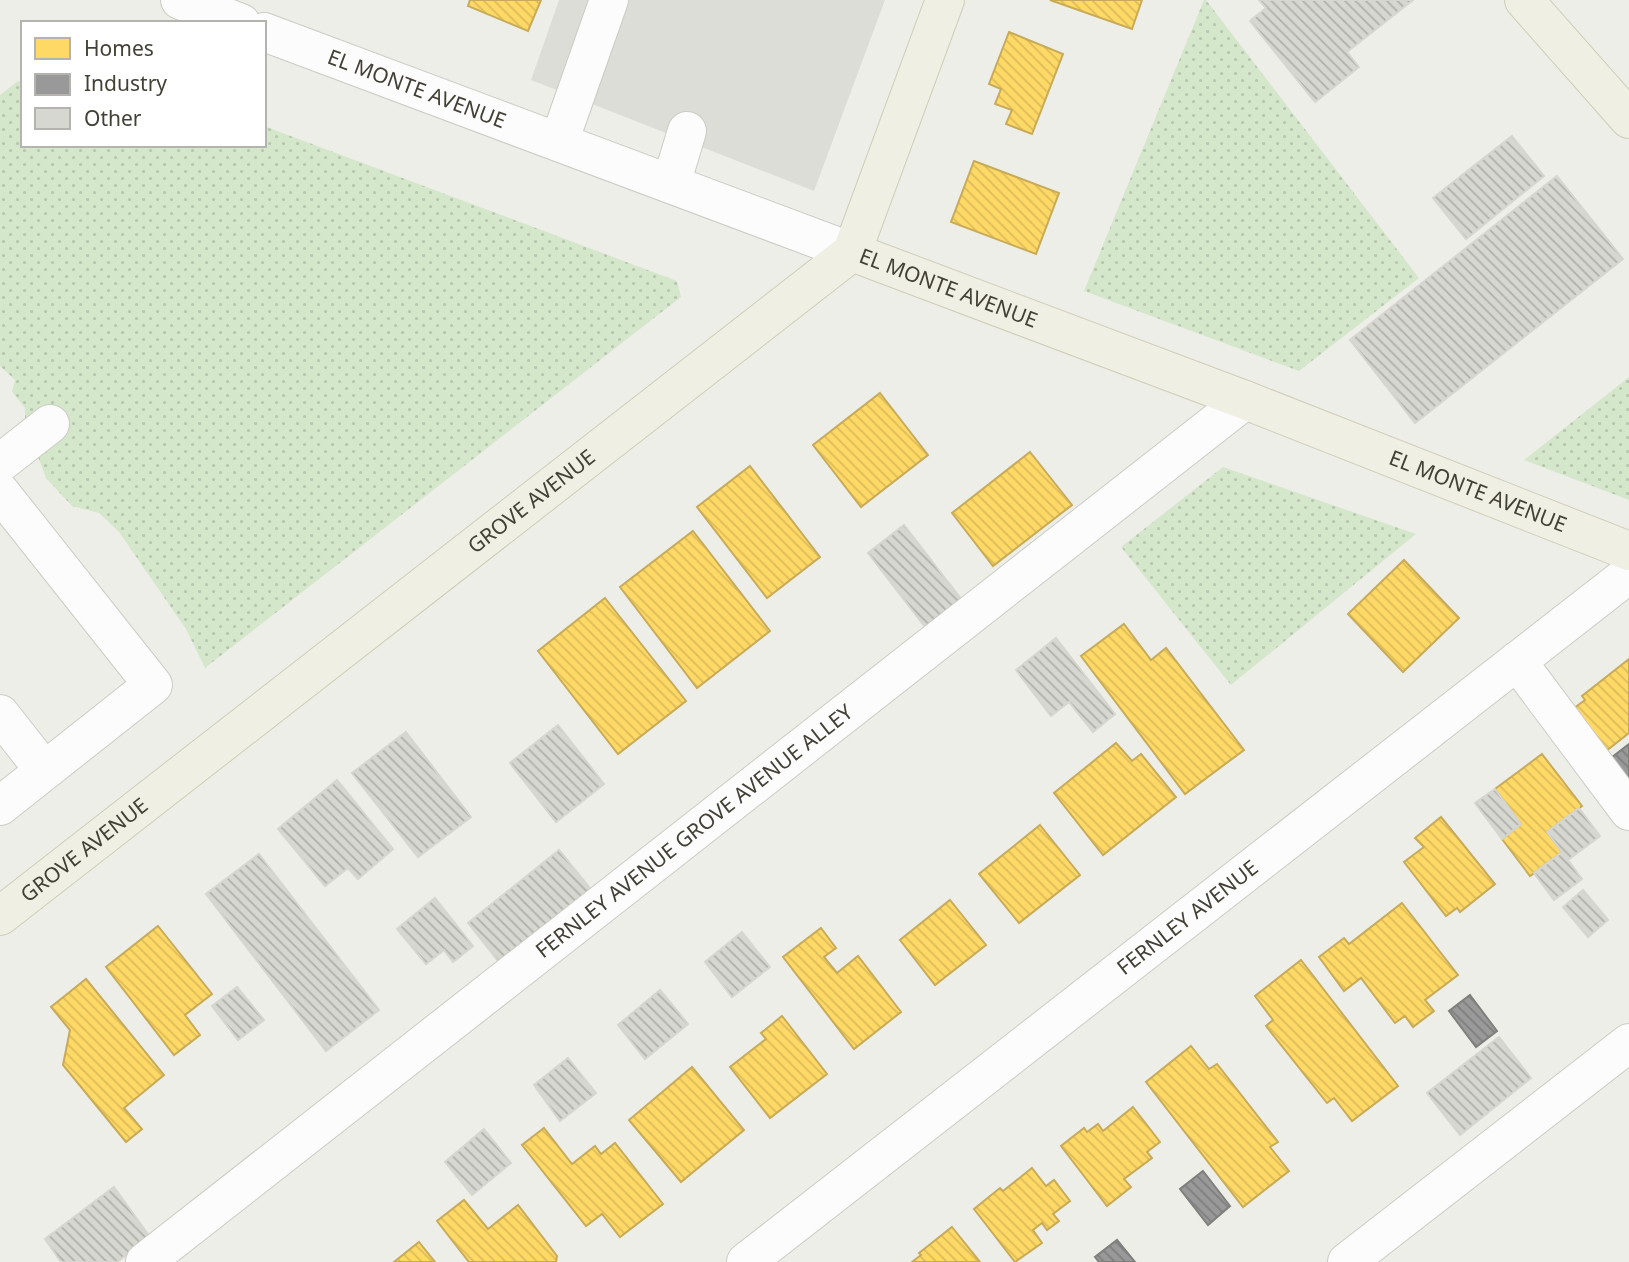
<svg xmlns="http://www.w3.org/2000/svg" width="1629" height="1262" font-family="'Noto Sans',sans-serif">
  <defs>
    <pattern id="grass-dots" width="8" height="8" patternUnits="userSpaceOnUse" patternTransform="scale(1.75)"><rect width="8" height="8" fill="#d4e7cb"/><path d="M2 2h.1M6 6h.1" fill="none" stroke="#b7c7af" stroke-width="1.8" stroke-linecap="round"/></pattern>
    <pattern id="homes-back-hatch" width="6" height="6" patternUnits="userSpaceOnUse" patternTransform="scale(1.75)"><rect width="6" height="6" fill="#ffd966"/><path d="M-1 5l2 2M0 0l6 6M5-1l2 2" fill="none" stroke="#dcbb59"/></pattern>
    <pattern id="industry-back-hatch" width="6" height="6" patternUnits="userSpaceOnUse" patternTransform="scale(1.75)"><rect width="6" height="6" fill="#999"/><path d="M-1 5l2 2M0 0l6 6M5-1l2 2" fill="none" stroke="#7e7e7e"/></pattern>
    <pattern id="building-back-hatch" width="6" height="6" patternUnits="userSpaceOnUse" patternTransform="scale(1.75)"><rect width="6" height="6" fill="#d7d7d1"/><path d="M-1 5l2 2M0 0l6 6M5-1l2 2" fill="none" stroke="#b0b0aa"/></pattern>
  </defs>
  <rect width="100%" height="100%" fill="#eeeee9"/>
  <g fill="url(#grass-dots)">
    <path d="M1204,0H1206L1419,278L1299,371L1084,291Z"/>
    <path d="M18,81L23,82V145H264V126L677,281L681,297L205,668L186,629L119,532L99,513L72,506L46,478L25,422V408L12,392L15,380L0,366V95Z"/>
    <path d="M1629,377V500L1524,460Z"/>
    <path d="M1223,467L1416,534L1231,685L1121,547Z"/>
  </g>
  <path fill="#ddddd8" d="M559,0H885L814,191L531,80Z"/>
  <g fill="url(#homes-back-hatch)" stroke="#c7ab58" stroke-width="2">
    <path d="M470,0H541L528,31L468,6Z"/>
    <path d="M1050,0H1142L1132,29Z"/>
    <path d="M1009,32L1063,54L1032,134L1006,124L1012,110L995,104L1001,89L989,84Z"/>
    <path d="M974,161L1059,193L1036,254L951,222Z"/>
    <path d="M880,393L928,455L861,507L813,445Z"/>
    <path d="M1030,452L1072,505L993,566L952,513Z"/>
    <path d="M750,466L820,557L767,598L697,507Z"/>
    <path d="M693,531L770,631L697,688L620,587Z"/>
    <path d="M1404,560L1459,618L1403,672L1348,614Z"/>
    <path d="M605,598L686,701L618,754L538,651Z"/>
    <path d="M1124,624L1151,660L1166,648L1244,750L1185,794L1081,656Z"/>
    <path d="M1629,659V733L1606,751L1573,709L1585,700L1582,696Z"/>
    <path d="M1116,743L1132,761L1141,754L1176,797L1103,855L1054,793Z"/>
    <path d="M1542,754L1582,806L1547,832L1562,852L1530,876L1502,839L1521,824L1495,789Z"/>
    <path d="M1441,817L1495,884L1460,912L1457,908L1446,916L1404,862L1424,847L1415,838Z"/>
    <path d="M1040,825L1080,875L1019,923L979,874Z"/>
    <path d="M950,900L986,945L935,985L900,940Z"/>
    <path d="M1402,903L1458,975L1425,1000L1434,1011L1413,1027L1405,1016L1395,1023L1361,978L1344,991L1319,957L1344,938L1349,944Z"/>
    <path d="M158,926L212,994L185,1015L200,1035L174,1055L106,967Z"/>
    <path d="M821,928L836,948L824,957L837,973L858,956L901,1012L854,1049L783,957Z"/>
    <path d="M1301,960L1398,1086L1352,1121L1334,1098L1327,1103L1266,1026L1273,1020L1255,996Z"/>
    <path d="M86,979L164,1075L124,1108L142,1129L126,1142L63,1065L70,1030L51,1007Z"/>
    <path d="M782,1016L827,1074L770,1118L730,1067L766,1039L761,1033Z"/>
    <path d="M1191,1046L1209,1069L1217,1064L1278,1142L1270,1147L1289,1171L1243,1207L1146,1082Z"/>
    <path d="M692,1067L744,1130L681,1182L629,1120Z"/>
    <path d="M1133,1107L1160,1142L1147,1152L1152,1158L1124,1179L1131,1187L1107,1206L1061,1146L1084,1128L1087,1132L1098,1124L1103,1131Z"/>
    <path d="M544,1128L572,1164L595,1146L601,1154L615,1143L663,1204L620,1237L602,1214L586,1226L522,1145Z"/>
    <path d="M1032,1168L1046,1186L1054,1180L1070,1201L1053,1214L1059,1221L1047,1230L1042,1223L1033,1230L1042,1243L1015,1262L974,1209L1000,1188L1003,1191Z"/>
    <path d="M464,1200L488,1229L518,1205L557,1256L556,1262H469L437,1221Z"/>
    <path d="M952,1227L980,1262H912L921,1255L919,1253Z"/>
    <path d="M419,1242L435,1262H394Z"/>
  </g>
  <g fill="url(#industry-back-hatch)" stroke="#7f7f7b" stroke-width="2">
    <path d="M1629,744V780L1611,758Z"/>
    <path d="M1470,995L1497,1031L1476,1047L1449,1011Z"/>
    <path d="M1203,1171L1230,1206L1208,1225L1180,1189Z"/>
    <path d="M1117,1240L1135,1262H1099L1095,1257Z"/>
  </g>
  <g fill="url(#building-back-hatch)" stroke="#d6d5cf" stroke-width="2">
    <path d="M1259,0H1413L1347,52L1359,67L1315,102L1250,21L1266,8Z"/>
    <path d="M1512,136L1544,176L1466,239L1433,198Z"/>
    <path d="M1557,176L1623,259L1415,423L1350,340Z"/>
    <path d="M904,525L962,600L926,628L868,553Z"/>
    <path d="M1056,638L1115,714L1093,732L1069,702L1051,716L1016,670Z"/>
    <path d="M558,725L604,784L556,822L510,763Z"/>
    <path d="M406,732L471,817L418,857L352,773Z"/>
    <path d="M337,780L393,849L358,879L348,868L325,886L278,829Z"/>
    <path d="M1495,789L1521,824L1502,839L1475,803Z"/>
    <path d="M1579,808L1600,836L1568,860L1582,879L1554,900L1534,873L1562,852L1547,832Z"/>
    <path d="M559,850L594,893L503,967L468,923Z"/>
    <path d="M259,854L379,1010L326,1051L206,894Z"/>
    <path d="M1583,890L1608,920L1588,937L1563,907Z"/>
    <path d="M435,898L473,946L453,962L444,950L426,964L397,929Z"/>
    <path d="M742,932L770,967L732,997L705,962Z"/>
    <path d="M237,987L264,1020L238,1040L212,1006Z"/>
    <path d="M660,990L688,1024L645,1059L618,1025Z"/>
    <path d="M1499,1037L1531,1078L1460,1135L1427,1093Z"/>
    <path d="M568,1058L596,1093L560,1121L534,1085Z"/>
    <path d="M484,1129L511,1163L472,1195L445,1162Z"/>
    <path d="M114,1187L150,1237L117,1262H61L45,1239Z"/>
  </g>
  <g fill="none" stroke-linecap="round" stroke-linejoin="round">
    <g stroke="#ccccc6" stroke-width="40">
      <g id="minor">
        <path d="M180,0L241,23"/>
        <path id="s1" d="M264,32L852,252"/>
        <path d="M559,142L609,0"/>
        <path d="M671,184L687,131"/>
        <path d="M0,463L50,424"/>
        <path d="M0,492L153,685L0,806"/>
        <path d="M1517,661L1629,811"/>
        <path d="M0,714L44,770"/>
        <path id="s2" d="M145,1262L1245,400"/>
        <path id="s3" d="M746,1262L1629,574"/>
        <path d="M1347,1262L1629,1043"/>
      </g>
    </g>
    <g stroke="#ceceb8" stroke-width="40">
      <g id="major">
        <path d="M1524,0L1629,119"/>
        <path id="s4" d="M852,252L1245,400L1629,551"/>
        <path id="s5" d="M0,916L852,252L945,0"/>
      </g>
    </g>
    <use href="#minor" stroke="#fcfcfc" stroke-width="38"/>
    <use href="#major" stroke="#efefe3" stroke-width="38"/>
  </g>
  <g text-anchor="middle" stroke-width="7" stroke-linejoin="round" paint-order="stroke">
    <g font-size="21" fill="#434136" stroke="#fff">
      <text dy="7" stroke="none"><textPath href="#s1" startOffset="163">EL MONTE AVENUE</textPath></text>
      <text dy="7" stroke="none"><textPath href="#s4" startOffset="103">EL MONTE AVENUE</textPath></text>
      <text dy="7" stroke="none"><textPath href="#s4" startOffset="670">EL MONTE AVENUE</textPath></text>
      <text dy="7" stroke="none"><textPath href="#s5" startOffset="674">GROVE AVENUE</textPath></text>
      <text dy="7" stroke="none"><textPath href="#s2" startOffset="698">FERNLEY AVENUE GROVE AVENUE ALLEY</textPath></text>
      <text dy="7" stroke="none"><textPath href="#s5" startOffset="107">GROVE AVENUE</textPath></text>
      <text dy="7" stroke="none"><textPath href="#s3" startOffset="560">FERNLEY AVENUE</textPath></text>
    </g>
  </g>
  <rect x="21" y="21" width="245" height="126" fill="#ffffff" stroke="#b4b3af" stroke-width="2"/>
  <rect x="35" y="38" width="35" height="21" fill="#ffd966" stroke="#b4b3af" stroke-width="2"/>
  <text x="84" y="56" font-size="21" fill="#434136">Homes</text>
  <rect x="35" y="74" width="35" height="21" fill="#999999" stroke="#b4b3af" stroke-width="2"/>
  <text x="84" y="91" font-size="21" fill="#434136">Industry</text>
  <rect x="35" y="108" width="35" height="21" fill="#d7d7d1" stroke="#b4b3af" stroke-width="2"/>
  <text x="84" y="126" font-size="21" fill="#434136">Other</text>
</svg>
